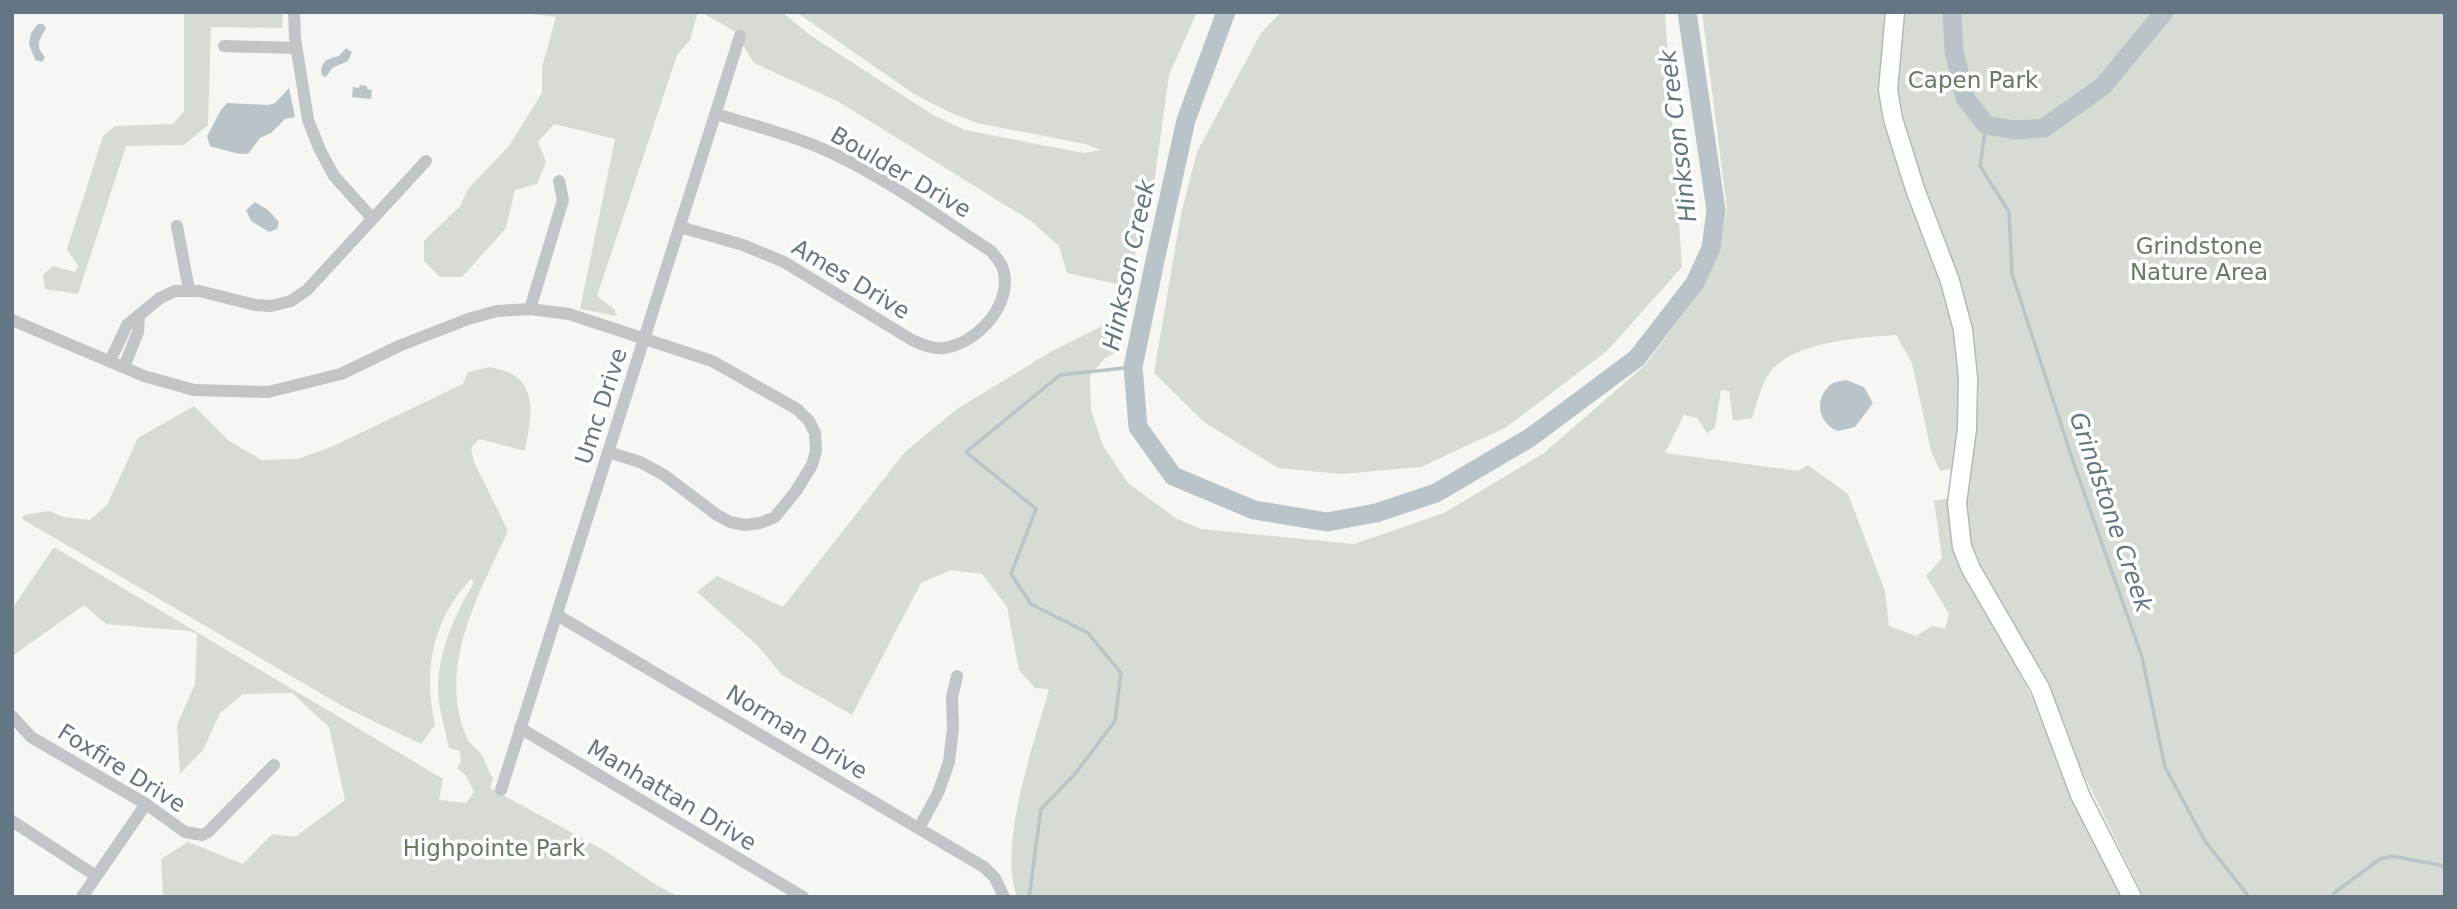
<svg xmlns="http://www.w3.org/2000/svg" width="2457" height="909" font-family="'DejaVu Sans',sans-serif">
  <rect width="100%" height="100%" fill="#f6f6f2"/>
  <g fill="#d6dcd3">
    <path d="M184,12H283L282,28L211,27L208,125L184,145L126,146L78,294L45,289L43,275L53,266L75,272L78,266L67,249L103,136L115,126L173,124L184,111Z"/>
    <path d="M517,12H698L690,40L677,55L597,296L614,309L617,316L580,309L615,139L554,124L538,142L546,162L537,184L515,190L506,228L462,277H440L424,261V241L460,206L468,189L509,146L542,93V67L556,17Z"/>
    <path d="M701,12H782L810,35L933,115L965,130L1083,153L1101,150L1085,144L977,123L949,112L914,94L796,12H1197L1169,75L1151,206L1125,286L1067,273L1059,246L1031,221L839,102L754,63L734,31Z"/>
    <path d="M1281,12H1665L1682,267L1607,351L1505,428L1421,467L1341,474L1278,468L1204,422L1154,373L1181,214L1197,152L1261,33Z"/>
    <path d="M1702,12H1887V81L1894,12H2445V897H2144L1970,543L1960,459L1954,468L1940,471L1931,451L1912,363L1896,335C1859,338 1787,341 1767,377C1760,389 1757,405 1752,418L1733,421L1729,391L1721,390L1715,428L1707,433L1697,418L1684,415L1665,453L1799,471L1808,465L1848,494L1885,591L1889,626L1916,636L1932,626L1945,629L1949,614L1926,576L1942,558L1934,501L1950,498L1956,544L2130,897H1017C997,846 1035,741 1049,689L1035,688L1019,670L1007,607L982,574L951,570L921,583L852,715L782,675L757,645L697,592L717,576L783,607L905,452L957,409L1052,351L1114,320L1120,350L1105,358L1090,376L1091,410L1103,446L1128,483L1177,519L1201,529L1354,544L1444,513L1544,453L1645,365L1703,288L1719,251L1727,209Z"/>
    <path d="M490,367C497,369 506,370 512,374C540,391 529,425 525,451L479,439L471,448L474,462L508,531C479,594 436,668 467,738C470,745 477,748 481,754C486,761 487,770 493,778L490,788L607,852L658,886L679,897H163L161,859L188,842L243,864L272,834L295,837L345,800L329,727L292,693L243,694L220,713L203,750L180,774L177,725L195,684L197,634L190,631L106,624L84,605L15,654L12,659V609L54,547L443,779L439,800L466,803L474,792L466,776L457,768L461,761L460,751L449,748C445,728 437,704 438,684C440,648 455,613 474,583L471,579C432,620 423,671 435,725L421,744L344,707L22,519L24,515L49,511L63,517L90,520L107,505L138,438L194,406L229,441L262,460L297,459L331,447L463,384L468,372Z"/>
  </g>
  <g fill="#b8c4c8">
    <path d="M38,24H43L46,28C40,39 34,45 45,57L42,62L35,60L29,44L31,33Z"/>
    <path d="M346,48L352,52L348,61L332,68L326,77L322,76C319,63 327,58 339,56Z"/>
    <path d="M360,85L367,86V89L372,90L371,99L352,97L353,87L359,88Z"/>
    <path d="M289,88L295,117L285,119L271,133L260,138L248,154C238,155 221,149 210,146L207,136L221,110L227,103L268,105L275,103Z"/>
    <path d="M255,202L268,210L279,222L277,229L269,232L251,221L246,210Z"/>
    <path d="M1846,380L1864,387L1873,403L1855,427L1838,431C1819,424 1813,400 1830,385C1834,382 1841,381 1846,380Z"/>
  </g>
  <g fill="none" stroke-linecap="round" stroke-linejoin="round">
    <g stroke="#b8c4c8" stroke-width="3.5">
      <path d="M1986,125L1980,166L2009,212L2012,274L2074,464L2142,657L2165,767L2205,841L2249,897"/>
      <path d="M1029,897L1041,809L1075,774L1115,721L1121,673L1088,633L1031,604L1011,574L1036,509L966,452L1060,375L1133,367"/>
      <path d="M2332,897L2334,893L2380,859L2392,856L2445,866"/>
    </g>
    <g stroke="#b8c4c8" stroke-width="19">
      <path d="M1226,12L1186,120L1156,256L1133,367L1138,427L1173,476L1254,510L1327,522L1376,513L1436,493L1531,437L1637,358L1695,283L1711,248L1716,210L1687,12"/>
      <path d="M1952,12L1954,51L1965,98L1986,125L2015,130L2044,128L2103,86L2164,12"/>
    </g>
    <g stroke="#b3b8bd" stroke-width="21">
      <path id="secondary" d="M1895,12L1888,90L1893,119L1915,189L1950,281L1963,330L1968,378L1967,429L1957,503L1962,547L1971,569L2040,688L2080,795L2132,897"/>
    </g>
    <g stroke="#c1c5c8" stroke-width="12">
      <path d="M294,12L295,38L308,120L320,150L334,176L372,218"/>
      <path d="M224,46L296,48"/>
      <path d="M177,226L189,290"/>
      <path d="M680,227L743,245L784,262L912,340C923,345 932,349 944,348C977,344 1014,303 1003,269C1001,262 995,256 991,251C940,218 889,180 834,154C796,136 755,126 716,114"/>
      <path d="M530,309L563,200L559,181"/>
      <path d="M12,320L144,376L194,390L268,392L341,374L399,346L468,319L497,311L530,309L569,314L712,361L797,409L809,421L815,433L816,451L812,465L796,491L775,517L760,523L745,525L730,522L717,515L664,475L640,462L608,452"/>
      <path d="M110,361L127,325L160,298L175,291H199L255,305L271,306L291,301L307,290L426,161"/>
      <path d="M124,367L138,332L139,315"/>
      <path d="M557,615L984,867L995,878L1004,897"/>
      <path d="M12,716L31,737L146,804L185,832L202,835L208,832L274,765"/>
      <path d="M520,728L803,897"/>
      <path d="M501,790L740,36"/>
      <path d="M12,821L96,876"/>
      <path d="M919,828L938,793L949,762L953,728L952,697L957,676"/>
      <path d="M82,897L146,804"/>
    </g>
    <use href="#secondary" stroke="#fff" stroke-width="18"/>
  </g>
  <g text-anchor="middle" stroke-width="7" stroke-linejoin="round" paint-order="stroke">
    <g font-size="23" fill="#687a63" stroke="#fff">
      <text x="1973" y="88">Capen Park</text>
      <text x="2199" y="254">Grindstone<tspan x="2199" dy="26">Nature Area</tspan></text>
      <text x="494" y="856">Highpointe Park</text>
    </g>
    <g font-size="23" fill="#647583" stroke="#fff">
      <text transform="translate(901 172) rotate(30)" y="8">Boulder Drive</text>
      <text transform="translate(851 279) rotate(31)" y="8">Ames Drive</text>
      <text transform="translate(601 406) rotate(-72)" y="8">Umc Drive</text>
      <text transform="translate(797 732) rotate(31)" y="8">Norman Drive</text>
      <text transform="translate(122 768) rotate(32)" y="8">Foxfire Drive</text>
      <text transform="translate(672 795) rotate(31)" y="8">Manhattan Drive</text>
    </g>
    <g font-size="24" font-style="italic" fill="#607780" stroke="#fff">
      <text transform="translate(1678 136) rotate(-97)" y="8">Hinkson Creek</text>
      <text transform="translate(1129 265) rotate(-78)" y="8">Hinkson Creek</text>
      <text transform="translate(2111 512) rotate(71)" y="8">Grindstone Creek</text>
    </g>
  </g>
  <rect width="2457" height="909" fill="none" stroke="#647583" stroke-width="28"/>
</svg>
